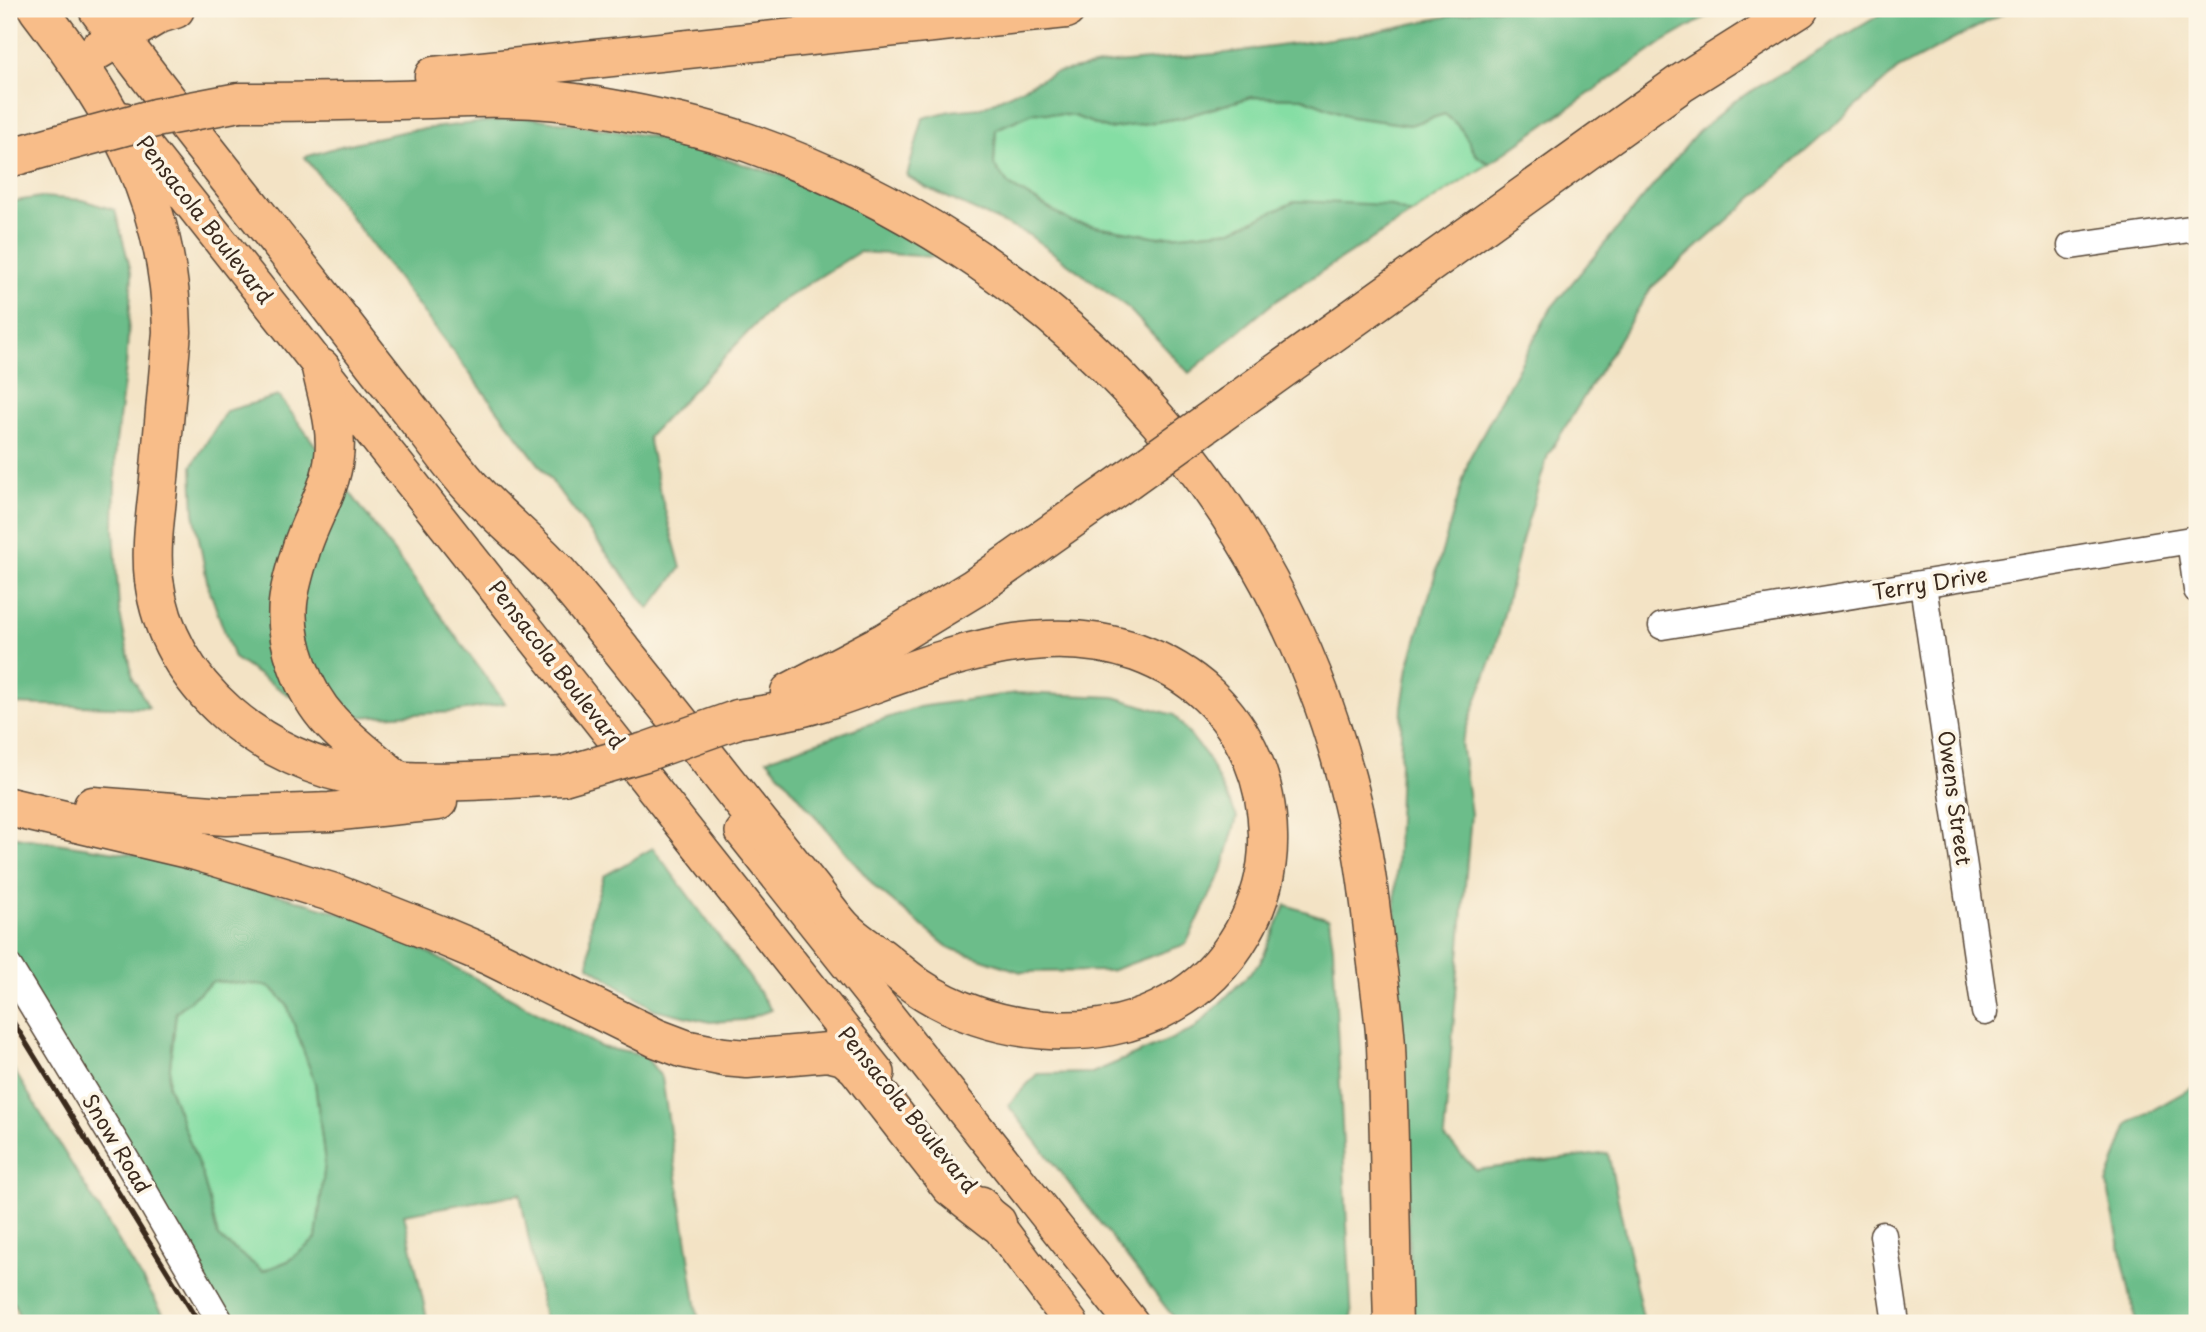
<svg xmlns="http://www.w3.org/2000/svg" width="2206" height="1332" font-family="'Playpen Sans',sans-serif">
  <rect width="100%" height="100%" fill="#fcf5e5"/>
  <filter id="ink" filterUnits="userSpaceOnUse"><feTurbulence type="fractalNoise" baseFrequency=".0143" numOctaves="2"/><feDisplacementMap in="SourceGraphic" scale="14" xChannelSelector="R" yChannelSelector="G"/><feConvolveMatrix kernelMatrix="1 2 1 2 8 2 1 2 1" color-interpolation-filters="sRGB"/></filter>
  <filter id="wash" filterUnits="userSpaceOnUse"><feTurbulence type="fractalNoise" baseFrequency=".00686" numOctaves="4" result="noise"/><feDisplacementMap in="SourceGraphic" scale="28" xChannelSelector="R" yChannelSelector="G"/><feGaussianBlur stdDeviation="1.57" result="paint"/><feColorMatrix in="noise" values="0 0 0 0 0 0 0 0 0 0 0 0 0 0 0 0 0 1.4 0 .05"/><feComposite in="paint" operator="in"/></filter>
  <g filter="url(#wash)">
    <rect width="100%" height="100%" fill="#f3e3c5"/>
    <g fill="#85dea4" stroke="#608461" stroke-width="2">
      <path d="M1251,97L1303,98L1351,117L1410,125L1445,114C1451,120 1459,125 1463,132C1472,145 1472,158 1490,163L1411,214L1388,205L1256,220L1232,230L1159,237L1072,222L1009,185L994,165L996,129L1035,112L1074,116L1108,129L1181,118Z"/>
      <path d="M213,981L264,985L273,989L287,1005L315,1083L325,1163L316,1239L288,1261L263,1271L218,1237L203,1177L168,1085L176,1012Z"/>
    </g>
    <g fill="#6cbd8a" stroke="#547454" stroke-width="2" fill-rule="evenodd">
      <path d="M1483,9H1720L1663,42L1490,163C1473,158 1472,145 1463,132C1459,125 1451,120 1445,114L1410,125L1351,117L1303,98L1251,97L1181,118L1108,129L1074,116L1035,112L996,129L994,165L1009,185L1072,222L1159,237L1232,230L1296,201L1388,205L1411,214L1274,302L1189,373L1127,307L1029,235L927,188L907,176L923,118L950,111L981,108L1054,73L1105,64L1227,53L1359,35Z"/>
      <path d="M1890,9H2011L1898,69L1651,288L1548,455L1522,540L1495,650L1461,743L1471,814L1444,1137L1476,1170L1608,1153L1644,1323H1412L1395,903L1402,707L1408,668L1469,459L1551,308L1698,132L1733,102Z"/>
      <path d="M527,117L648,136L783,176L893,218L949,258L859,252L773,306L648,437L660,492L681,568L649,609L305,157L341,146L406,131Z"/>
      <path d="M41,197L82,200L115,210L132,275L126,367L116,442L114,528L119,609L133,678L149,708L9,704V202Z"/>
      <path d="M279,396L505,703L454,712L356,717L287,694L234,658L208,586L194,513L192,466L226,411Z"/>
      <path d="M1016,693L1114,697L1174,715L1206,755L1237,817L1222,871L1186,944L1110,971L1021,972L949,948L876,888L767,759L919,707Z"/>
      <path d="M9,836L150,857L374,923L601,1047L645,1056L662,1078L699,1323H545L520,1194L404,1214L428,1323H225L9,972ZM213,981L264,985L273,989L287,1005L315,1083L325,1163L316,1239L288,1261L263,1271L218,1237L203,1177L168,1085L176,1012Z"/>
      <path d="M653,848L749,977L771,1010L744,1020L710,1022L654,1009L589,966L591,916L604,876Z"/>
      <path d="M1286,905L1329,919L1333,947L1352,1323H1178L1008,1105L1037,1074L1092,1073L1193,1030L1260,963Z"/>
      <path d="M9,1062L169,1323H26L18,1314L9,1290Z"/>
      <path d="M2197,1085V1323H2136L2107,1184L2128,1124Z"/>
    </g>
  </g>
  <g filter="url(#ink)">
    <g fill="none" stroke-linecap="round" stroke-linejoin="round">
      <g stroke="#574637" stroke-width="29">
        <g id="minor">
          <path d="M2071,246L2197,228"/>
          <path d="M2190,540L2197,590"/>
          <path d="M1923,585L1985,1012"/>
          <path d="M1662,626L2197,539"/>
          <path d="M9,967L128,1163L221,1323"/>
          <path d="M1883,1235L1896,1323"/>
        </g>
      </g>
      <g stroke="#574637" stroke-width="36">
        <g id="major">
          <path d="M124,119L878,1073"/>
          <path d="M742,832L1132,1323"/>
          <path d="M981,1203L1071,1323"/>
        </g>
      </g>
      <g stroke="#574637" stroke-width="41">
        <g id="highway">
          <path d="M38,9C115,109 170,201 172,332C168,381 163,430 159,479C156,512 150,546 154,580C167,686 265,763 368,778C432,786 498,779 563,776"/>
          <path d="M98,9C172,109 251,206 328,304C360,346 392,387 424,428C439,447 453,467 469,485C501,521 541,550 571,588C633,662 692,739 752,814C772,839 792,864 812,889C822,902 832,916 842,927C853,939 868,948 880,957C893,967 905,978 918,987C989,1035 1096,1047 1171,1004C1231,971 1270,903 1268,835C1267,781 1247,732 1208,695C1187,675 1163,662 1136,652C1028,615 922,669 821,702C794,711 766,714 738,719"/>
          <path d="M98,50L159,14L175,9"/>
          <path d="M434,76L1066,9"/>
          <path d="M239,102C292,102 345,101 398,100C464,98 530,94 595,106C647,115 700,126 749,143C1049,250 1278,489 1352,801C1364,849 1370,898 1375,948C1379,980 1384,1013 1386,1046C1390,1138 1390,1231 1393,1323"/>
          <path d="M9,158L55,145"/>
          <path d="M321,368C327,396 338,428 334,457C331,489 312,516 302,547C296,566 290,584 288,603C284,642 304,693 330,721C350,743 375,761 398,781"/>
          <path d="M1232,405L1680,84L1799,9"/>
          <path d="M790,692L885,642L974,588L1127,480"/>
          <path d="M93,806L226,816L330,812L438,801"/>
          <path d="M9,807L196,851L331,892L440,935L490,956L656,1038L685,1049L724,1057L747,1059L828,1052L844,1056L857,1067L951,1187L997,1223"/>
        </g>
      </g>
      <use href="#minor" stroke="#fff" stroke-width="26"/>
      <use href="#major" stroke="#f8bd89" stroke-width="33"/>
      <use href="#highway" stroke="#f8bd89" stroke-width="38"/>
      <path stroke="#3b2a1e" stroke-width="5" d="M9,1015L199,1323"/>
      <g stroke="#574637" stroke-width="41" stroke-linecap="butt">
        <g id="highway-bridge">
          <path d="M55,145L155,118L239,102"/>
          <path d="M1127,480L1232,405"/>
          <path d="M563,776L645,752L738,719"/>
        </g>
      </g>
      <use href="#highway-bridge" stroke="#f8bd89" stroke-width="38"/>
    </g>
  </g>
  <g text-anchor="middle" stroke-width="7" stroke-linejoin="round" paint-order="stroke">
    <g font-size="21" fill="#3b2a1e" stroke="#fcf5e5">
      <text transform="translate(204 220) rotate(52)" y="7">Pensacola Boulevard</text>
      <text transform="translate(1930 584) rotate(-9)" y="7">Terry Drive</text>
      <text transform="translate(556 665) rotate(52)" y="7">Pensacola Boulevard</text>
      <text transform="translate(1954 798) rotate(82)" y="7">Owens Street</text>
      <text transform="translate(907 1110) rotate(51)" y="7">Pensacola Boulevard</text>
      <text transform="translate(116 1144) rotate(59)" y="7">Snow Road</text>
    </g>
  </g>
  <rect width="2206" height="1332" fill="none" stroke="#fcf5e5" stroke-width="35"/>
</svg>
